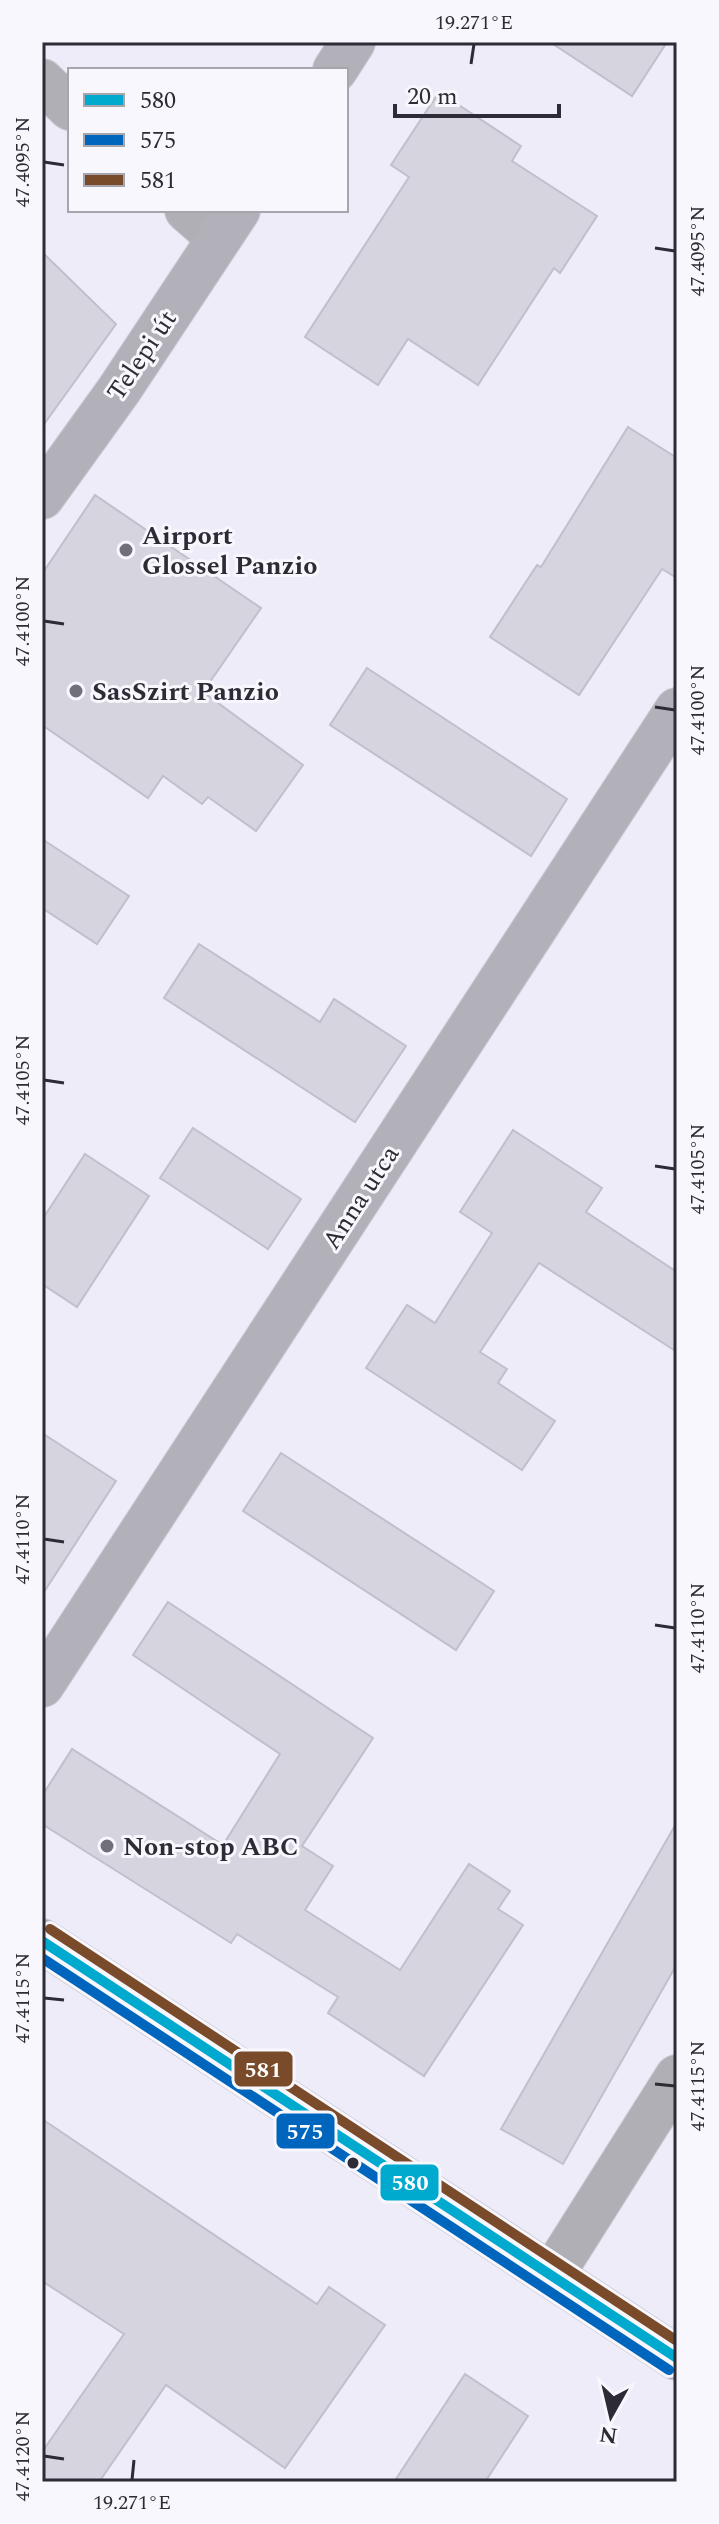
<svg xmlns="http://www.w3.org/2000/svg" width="719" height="2524" font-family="Spectral,serif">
  <rect width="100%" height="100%" fill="#eeecf9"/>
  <g fill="#d6d4df" stroke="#c0bfca" stroke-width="2">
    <path d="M550,42H667L632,96Z"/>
    <path d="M439,92L521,146L512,161L597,216L560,273L554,268L478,385L408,339L378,385L305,337L409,177L391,165Z"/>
    <path d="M42,252L116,324L42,427Z"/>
    <path d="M628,427L677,458V578L662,569L579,695L490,637L537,565L541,567Z"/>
    <path d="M95,495L261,608L203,692L303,765L256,831L208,797L202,804L163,776L148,798L42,725V574Z"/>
    <path d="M367,668L567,799L531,856L330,725Z"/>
    <path d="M42,839L129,896L97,944L42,908Z"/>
    <path d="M199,944L320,1022L334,999L406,1046L355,1122L164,998Z"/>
    <path d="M193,1128L301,1199L268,1249L160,1178Z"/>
    <path d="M513,1130L602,1188L586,1212L677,1272V1352L539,1263L480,1352L507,1369L498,1383L555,1421L522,1470L366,1368L407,1305L435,1323L492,1233L460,1212Z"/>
    <path d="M85,1154L149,1196L77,1307L42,1284V1220Z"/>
    <path d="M42,1433L116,1481L42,1595Z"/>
    <path d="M281,1453L494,1591L456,1650L243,1511Z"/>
    <path d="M168,1602L373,1738L302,1846L333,1866L305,1910L400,1970L469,1864L510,1891L498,1909L523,1925L424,2076L328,2013L338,1997L237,1934L231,1943L42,1824V1796L72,1749L223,1845L280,1754L133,1655Z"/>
    <path d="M677,1822V1964L563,2164L501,2129Z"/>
    <path d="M42,2119L317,2304L329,2287L385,2325L285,2468L166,2385L99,2482H42V2452L124,2334L42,2281Z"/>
    <path d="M465,2374L528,2416L485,2482H394Z"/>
  </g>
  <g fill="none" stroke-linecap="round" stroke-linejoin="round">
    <g stroke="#cccad5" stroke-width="46">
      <g id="minor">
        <path d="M42,81L70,108"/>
        <path d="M187,210L219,238"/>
        <path d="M552,2275L677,2077"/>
      </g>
    </g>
    <g stroke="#cccad5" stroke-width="46">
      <g id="major">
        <path d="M335,70L353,42"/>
        <path d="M42,497L119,390L238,210"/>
        <path d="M42,1685L677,710"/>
        <path d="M42,1941L677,2358"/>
      </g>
    </g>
    <use href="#minor" stroke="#b0afb5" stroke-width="44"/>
    <use href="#major" stroke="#b2b1ba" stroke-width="44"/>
    <g stroke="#f7f7fd" stroke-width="16">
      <path id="bus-1" d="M42,1941L677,2358"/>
    </g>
    <g stroke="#f7f7fd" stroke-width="16">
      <path id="bus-2" d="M42,1958L669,2370"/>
    </g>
    <g stroke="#f7f7fd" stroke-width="16">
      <path id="bus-3" d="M50,1929L677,2341"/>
    </g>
    <use href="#bus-1" stroke="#00a9ce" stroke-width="10"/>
    <use href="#bus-2" stroke="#0065bd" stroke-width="10"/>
    <use href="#bus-3" stroke="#7a4b2a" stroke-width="10"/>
  </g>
  <path fill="none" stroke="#2d2b36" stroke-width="3" d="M471,64L474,44M44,162L64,165M655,248L675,251M44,621L64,624M655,707L675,710M44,1080L64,1083M655,1166L675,1169M44,1539L64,1542M655,1625L675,1628M44,1998L64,2000M655,2084L675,2086M44,2456L64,2459M132,2480L134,2460"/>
  <g fill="#716f7a" stroke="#f7f7fd" stroke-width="3">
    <circle cx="126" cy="550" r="8"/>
    <circle cx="76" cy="691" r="8"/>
    <circle cx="107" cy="1846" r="8"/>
  </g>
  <circle fill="#2d2b36" stroke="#f7f7fd" stroke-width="3" cx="353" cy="2163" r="7"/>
  <g text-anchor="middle" stroke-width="6" stroke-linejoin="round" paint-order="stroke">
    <g font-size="26" fill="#2d2b36" stroke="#f7f7fd">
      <text transform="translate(141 355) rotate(-56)" y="9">Telepi út</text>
      <text transform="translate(360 1197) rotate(-57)" y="9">Anna utca</text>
    </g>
    <g font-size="26" font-weight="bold" fill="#2d2b36" stroke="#f7f7fd" text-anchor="start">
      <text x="142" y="544">Airport<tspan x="142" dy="30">Glossel Panzio</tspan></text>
      <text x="92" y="700">SasSzirt Panzio</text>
      <text x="123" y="1855">Non-stop ABC</text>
    </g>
  </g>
  <g stroke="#f7f7fd" stroke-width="3">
    <rect x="233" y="2050" width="61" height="38" rx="8" fill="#7a4b2a"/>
    <rect x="275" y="2112" width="61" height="38" rx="8" fill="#0065bd"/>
    <rect x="379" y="2163" width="61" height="39" rx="8" fill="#00a9ce"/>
  </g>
  <g font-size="22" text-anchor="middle" font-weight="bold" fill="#fff">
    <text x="263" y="2077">581</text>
    <text x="305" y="2139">575</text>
    <text x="410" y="2190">580</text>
  </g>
  <rect width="719" height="2524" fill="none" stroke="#f7f7fd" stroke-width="88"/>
  <rect x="68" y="68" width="280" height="144" fill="#f7f7fd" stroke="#a6a5ad" stroke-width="2"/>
  <rect x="84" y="94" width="40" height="12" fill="#00a9ce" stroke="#a6a5ad" stroke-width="2"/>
  <text x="140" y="108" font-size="24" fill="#2d2b36">580</text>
  <rect x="84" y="134" width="40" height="12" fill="#0065bd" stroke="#a6a5ad" stroke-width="2"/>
  <text x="140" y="148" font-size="24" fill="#2d2b36">575</text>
  <rect x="84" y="174" width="40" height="12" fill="#7a4b2a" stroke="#a6a5ad" stroke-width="2"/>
  <text x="140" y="188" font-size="24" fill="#2d2b36">581</text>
  <g transform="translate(611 2416) rotate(188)" stroke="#f7f7fd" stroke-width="6" paint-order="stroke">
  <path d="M0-6L14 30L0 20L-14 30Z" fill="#2d2b36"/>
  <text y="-12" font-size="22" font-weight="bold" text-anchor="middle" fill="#2d2b36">N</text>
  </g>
  <path d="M395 104v12h164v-12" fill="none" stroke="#2d2b36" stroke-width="4"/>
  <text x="407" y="104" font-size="24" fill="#2d2b36" stroke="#f7f7fd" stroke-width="6" paint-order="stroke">20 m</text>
  <rect x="44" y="44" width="631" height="2436" fill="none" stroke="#2d2b36" stroke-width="3"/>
  <g font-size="20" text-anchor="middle" fill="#2d2b36">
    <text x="474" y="29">19.271°E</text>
    <text transform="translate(22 162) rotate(-90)" y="7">47.4095°N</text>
    <text transform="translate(697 251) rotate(-90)" y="7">47.4095°N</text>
    <text transform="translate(22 621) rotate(-90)" y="7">47.4100°N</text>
    <text transform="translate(697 710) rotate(-90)" y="7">47.4100°N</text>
    <text transform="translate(22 1080) rotate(-90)" y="7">47.4105°N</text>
    <text transform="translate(697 1169) rotate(-90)" y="7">47.4105°N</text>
    <text transform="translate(22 1539) rotate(-90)" y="7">47.4110°N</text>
    <text transform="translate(697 1628) rotate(-90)" y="7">47.4110°N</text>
    <text transform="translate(22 1998) rotate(-90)" y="7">47.4115°N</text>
    <text transform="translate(697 2086) rotate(-90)" y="7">47.4115°N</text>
    <text transform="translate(22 2456) rotate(-90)" y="7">47.4120°N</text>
    <text x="132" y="2509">19.271°E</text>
  </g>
</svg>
